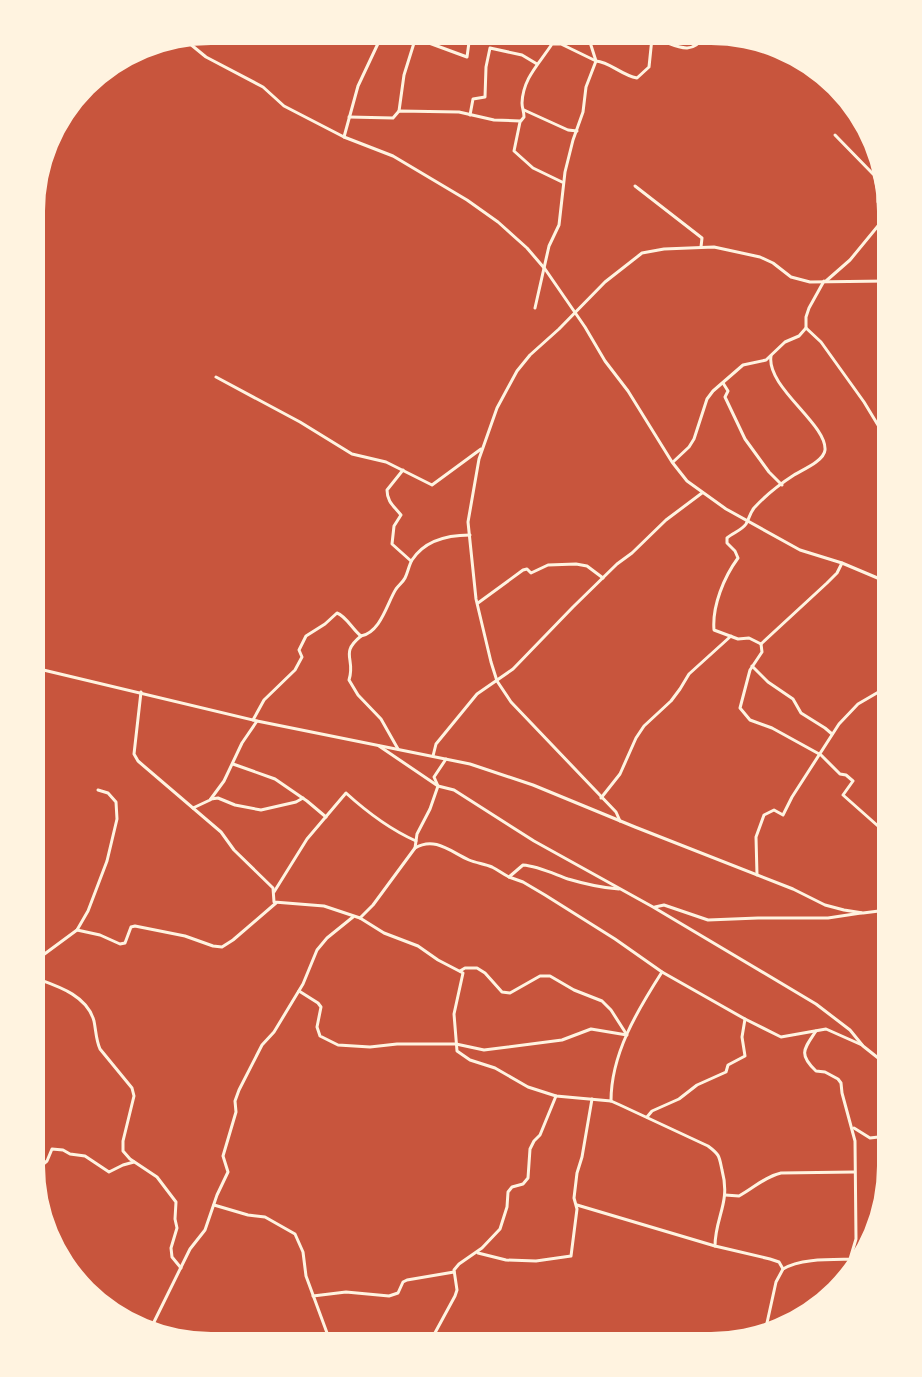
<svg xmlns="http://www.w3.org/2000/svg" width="922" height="1377" font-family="Barlow,sans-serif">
  <rect width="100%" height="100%" fill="#c8553d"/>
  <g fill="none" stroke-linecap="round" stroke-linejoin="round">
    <g stroke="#fff3e0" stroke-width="3">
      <path d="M184,39L206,57L263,87L284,106L344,137L393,156L467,200L498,222L527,248L545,269L585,327L605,361L628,391L672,462L687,481L726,509L800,550L842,563L887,582"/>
      <path d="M524,110L568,130L577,131"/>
      <path d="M399,111L404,75L414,43H429L467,57L470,35"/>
      <path d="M470,115L473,99L485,97L486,67L490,48L522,55L537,64"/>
      <path d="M349,117L393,118L399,111L459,112L494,120L520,121"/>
      <path d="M835,135L874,175L878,191V202L887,215"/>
      <path d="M344,137L358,86L382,35"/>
      <path d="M562,182L533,168L514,151L520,122L524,117C524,111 522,108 522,103C523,78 539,64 552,44H561L596,61C610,62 621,75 637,78L649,67L652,38C671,41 690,60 704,36"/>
      <path d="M635,186L702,238L701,247"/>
      <path d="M826,281L850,260L887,215"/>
      <path d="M535,308L549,246L559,225L565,172L573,140L583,112L586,87L596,61L588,36"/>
      <path d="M806,328L821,342L864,402L884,435L887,437"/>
      <path d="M882,328L887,336"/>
      <path d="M216,377L300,422L352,454L386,462L432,485L481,449"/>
      <path d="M723,383L728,391L725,397L745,439L769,472L782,485"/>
      <path d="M673,462L689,447L694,439L707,399L713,391L743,365L766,360L785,342L799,336L806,328V317L809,308L824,281"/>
      <path d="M403,470L387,490C387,502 394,506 401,515L394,526L392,544L411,561"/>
      <path d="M842,563L837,573L827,583L761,644L762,652L750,670L740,708L750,720L772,728L821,755L840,774L846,775L853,781L843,795L887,834"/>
      <path d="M478,603L523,570L527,569L531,573L548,565L576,564L587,566L603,578"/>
      <path d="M361,636C339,654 356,658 349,680L358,695L381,719L398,749"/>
      <path d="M761,644L749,638L738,639L714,630C712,606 724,577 738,558L735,551L727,543V538C733,533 742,530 746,524C749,519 750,513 754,508C765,496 780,484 794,475C802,470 824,461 825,450C827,424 766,387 771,356"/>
      <path d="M752,666L768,682L793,699L801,713L825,728L832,734"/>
      <path d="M141,692L134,754L138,761L221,832L234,850L273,888L274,902L324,906L360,918L384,933L418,946L438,960L463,973L454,1014L457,1051L470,1060L495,1068L528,1087L556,1096L611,1101L620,1105L708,1146C720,1155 719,1156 722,1170C731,1203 715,1217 715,1246L770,1259L779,1262L783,1269"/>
      <path d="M253,720L264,700L295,670L302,657L299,650L306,636L325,624L337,613C346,616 353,630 361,636C381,632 387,603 396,589C399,585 403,582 405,578C408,572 409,565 412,560C425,540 447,535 470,535"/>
      <path d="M379,746L438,786L454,790L534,841L653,907L816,1004L850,1030L863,1046L887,1065"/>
      <path d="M433,756L436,744L477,694L513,669L573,607L617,564L632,553L666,520L702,493"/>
      <path d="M233,764L275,779L307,801L326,817"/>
      <path d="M601,798L620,774L636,738L644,726L671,701L680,689L689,674L731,636"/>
      <path d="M211,799L218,798L235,805L261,810L296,802L303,798"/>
      <path d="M193,808L210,800L224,781L242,743L257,721"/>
      <path d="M620,821L616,812L511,702L497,681L491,662L476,599L468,522L479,459L497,408L517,371L530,355L559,329L605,282L642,253L664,249L714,247L760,257L773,263L791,277L810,282L887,281"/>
      <path d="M415,848C435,836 451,852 469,860C476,863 485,864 492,867C498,870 503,874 509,877L523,865C538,866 554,874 568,879C585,884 601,888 619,889"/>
      <path d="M757,875L756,837L764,815L774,810L783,815L792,797L839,724L858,704L882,690L880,683L887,672"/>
      <path d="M509,877L523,882L545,895L615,939L662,972L745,1019L781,1037L826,1029L862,1045"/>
      <path d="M274,892L307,839L346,793C368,813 389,829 416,841"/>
      <path d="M655,907L664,905L708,920L758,918H828L861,913"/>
      <path d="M360,918L373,905L415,848L417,834L430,809L438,786L434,777L446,759"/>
      <path d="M77,930L100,935L120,944L125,943L131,927L135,926L185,936L213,946L222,947L233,940L276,903"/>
      <path d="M35,961L77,930L88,911L107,861L117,819L116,802L108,793L98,790"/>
      <path d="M35,978C57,986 87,995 94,1021C96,1031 96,1040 100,1049L132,1088L134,1096L123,1141V1151L130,1159L157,1177L176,1202L175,1219L177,1228L171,1248L172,1257L181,1268"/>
      <path d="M299,991L318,1003L321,1007L317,1027L320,1036L338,1045L370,1047L397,1044H456L484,1050L562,1040L591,1029L627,1035L611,1010L602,1001L574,990L550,976H540L510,993L502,992L485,973L477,968H465L460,971"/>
      <path d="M816,1031C804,1049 798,1054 816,1071L825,1072L838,1079L841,1083L842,1093L855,1141L856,1239L850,1259"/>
      <path d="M611,1101C611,1054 637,1011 662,972"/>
      <path d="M647,1117L652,1111L679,1099L697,1085L726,1072L728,1065L745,1056L742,1037L745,1019"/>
      <path d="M854,1128L870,1138L887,1136"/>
      <path d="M35,1165L41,1166L47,1161L52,1149L63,1150L70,1154L85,1156L109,1172L123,1165L134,1162"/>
      <path d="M725,1195L739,1196C754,1188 764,1177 781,1173L854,1172"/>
      <path d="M214,1205L248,1215L265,1217L295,1234L303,1252L306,1276L330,1341"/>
      <path d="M577,1205L715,1246"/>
      <path d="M478,1253L506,1260L536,1261L571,1256L577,1209L574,1198L577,1173L582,1157L592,1099"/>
      <path d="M313,1296L346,1292L389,1296L398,1293L403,1282L407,1280L454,1272"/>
      <path d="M152,1326L190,1249L205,1230L217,1195L228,1172L223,1156L236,1112L235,1101L239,1090L262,1045L274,1032L303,984L317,950L327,938L353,917"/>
      <path d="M765,1332L776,1282L783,1269C802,1257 838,1260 859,1259"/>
      <path d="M430,1342L455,1296L457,1290L454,1270L459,1264L482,1248L500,1229L507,1207L508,1192L512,1187L523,1184L528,1178L530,1149L534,1141L540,1135L556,1096"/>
    </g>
    <path stroke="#fff3e0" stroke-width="3" d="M35,668L257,721L470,764L533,785L635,827L793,889L825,905L844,910L863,913L887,910"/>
  </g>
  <path d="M0 0H922V1377H0ZM211 45H711A166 166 0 0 1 877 211V1166A166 166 0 0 1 711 1332H211A166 166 0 0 1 45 1166V211A166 166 0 0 1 211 45Z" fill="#fff3e0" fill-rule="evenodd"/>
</svg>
